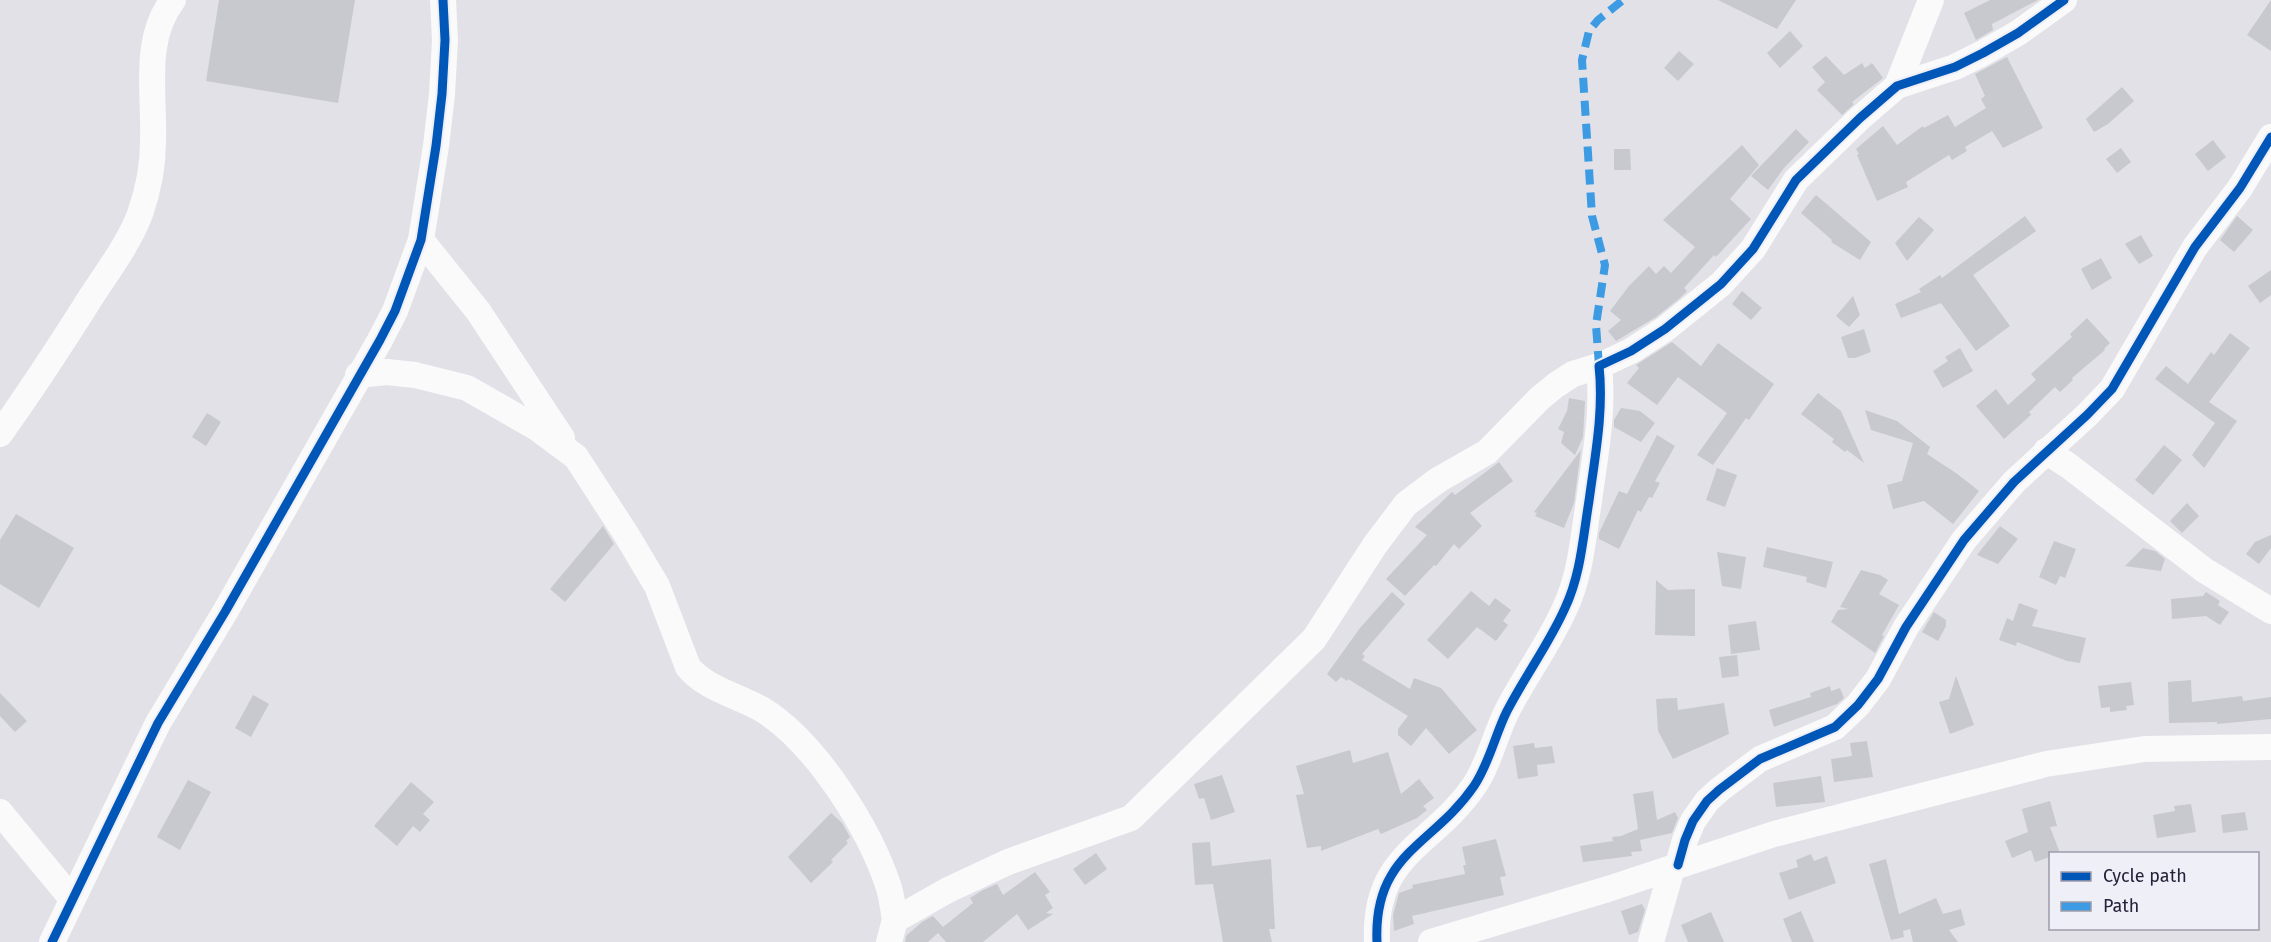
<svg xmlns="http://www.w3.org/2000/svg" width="2271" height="942" font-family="'Fira Sans',sans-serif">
  <rect width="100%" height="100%" fill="#e1e1e7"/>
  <g fill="#c8c8cf">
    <path d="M219,0H355L338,103L206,81Z"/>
    <path d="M1718,0H1796L1777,29Z"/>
    <path d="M1990,0H2038L1992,24L1993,30L1976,40L1964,13Z"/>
    <path d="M2271,0V51L2247,35Z"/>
    <path d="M1790,31L1803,46L1780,68L1767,53Z"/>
    <path d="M1679,51L1694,64L1678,81L1664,68Z"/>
    <path d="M1826,56L1844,75L1862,63L1865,68L1872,63L1883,78L1852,102L1854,104L1842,115L1817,90L1825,82L1812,67Z"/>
    <path d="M2007,57L2043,128L2003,148L1992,131L1965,147L1967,151L1952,160L1949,155L1906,182L1908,187L1877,201L1857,155L1859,154L1856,149L1883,126L1897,145L1923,126L1924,128L1948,115L1955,127L1986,108L1981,99L1985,96L1975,74Z"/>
    <path d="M2122,87L2134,101L2108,124L2094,132L2086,119Z"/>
    <path d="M1796,129L1809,142L1784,168L1768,190L1751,176Z"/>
    <path d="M2213,140L2226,157L2208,171L2195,154Z"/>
    <path d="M1742,145L1759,165L1730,199L1751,219L1716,257L1714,255L1684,288L1687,291L1680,298L1656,317L1616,341L1608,331L1621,320L1610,311L1629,286L1649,266L1656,274L1664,266L1671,273L1695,247L1663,220Z"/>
    <path d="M2121,148L2131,162L2117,173L2106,159Z"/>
    <path d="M1614,149H1630L1631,170H1614Z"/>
    <path d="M1816,195L1871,242L1860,260L1831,242L1832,240L1801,213Z"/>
    <path d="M2025,216L2036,231L1973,275L2010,326L1976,351L1941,303L1901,318L1895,304L1921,292L1919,289L1940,275L1942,278Z"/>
    <path d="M2237,216L2253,230L2234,252L2220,240Z"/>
    <path d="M1919,217L1934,230L1907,261L1895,243Z"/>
    <path d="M2141,235L2153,256L2139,264L2125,244Z"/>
    <path d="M2101,258L2112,278L2092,290L2081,269Z"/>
    <path d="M2271,270V295L2260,303L2248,286Z"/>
    <path d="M1742,291L1762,308L1751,320L1732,304Z"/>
    <path d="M1853,296L1860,315L1849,327L1836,316Z"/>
    <path d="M2087,318L2110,343L2104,349L2105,350L2072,378L2073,380L2060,392L2055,387L2029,412L2031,415L2004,439L1976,406L1996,389L2008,405L2036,380L2031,374L2072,337L2070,334Z"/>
    <path d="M1864,329L1871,352L1855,358H1848L1841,337Z"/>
    <path d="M2230,333L2250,348L2209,402L2237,421L2204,468L2192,455L2215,423L2155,379L2166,366L2188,384L2211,352L2214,355Z"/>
    <path d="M1672,342L1701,366L1718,343L1774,384L1749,420L1746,418L1713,465L1697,455L1727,413L1678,377L1657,405L1627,383L1639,368L1636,365Z"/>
    <path d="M1960,348L1973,371L1943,388L1933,371L1948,361L1945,357Z"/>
    <path d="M1818,393L1841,411L1864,463L1847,450L1845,452L1832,442L1834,439L1801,414Z"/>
    <path d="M1569,398L1585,401L1583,437L1575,455L1561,443L1564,432L1558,429L1567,411Z"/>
    <path d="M1621,408L1640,411L1655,423L1641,442L1614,427V420Z"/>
    <path d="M1865,410L1897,421L1930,447L1927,454L1956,473L1979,491L1953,524L1924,501L1893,509L1887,485L1902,481L1913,443L1871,430Z"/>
    <path d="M207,413L221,422L206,446L192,437Z"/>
    <path d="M1657,435L1675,446L1655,481L1660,483L1652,498L1649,497L1641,512L1638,510L1619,549L1599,539V533L1619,491L1627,494Z"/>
    <path d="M2164,445L2182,460L2153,495L2135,480Z"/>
    <path d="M1581,450L1574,503L1564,528L1535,516L1537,513L1534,512Z"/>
    <path d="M1499,462L1513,481L1470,513L1482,526L1459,549L1454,544L1436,566L1434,565L1405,596L1386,579L1427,535L1415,527L1452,492L1455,495Z"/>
    <path d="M1717,468L1737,475L1725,507L1706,500Z"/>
    <path d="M2187,503L2199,516L2182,533L2170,521Z"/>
    <path d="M16,514L74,548L39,608L0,584V540Z"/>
    <path d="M603,526L614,544L565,602L550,589Z"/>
    <path d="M2000,526L2018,539L1998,564L1977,555Z"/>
    <path d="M2271,535V548L2259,564L2246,554L2255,542Z"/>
    <path d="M2054,541L2076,549L2065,578L2060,576L2056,585L2039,577Z"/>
    <path d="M1767,547L1833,562L1826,588L1806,582L1807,577L1763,567Z"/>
    <path d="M2143,548L2155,551L2165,559L2161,571L2125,566Z"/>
    <path d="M1717,552L1746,557L1741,589L1722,586Z"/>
    <path d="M1861,570L1880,575L1888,580L1879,594L1899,605L1882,635L1884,636L1875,653L1831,622L1838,610L1848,609L1840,607Z"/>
    <path d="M1656,580L1668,590L1695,589V636L1655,635Z"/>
    <path d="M1471,591L1489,606L1495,598L1511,610L1503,621L1508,625L1496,641L1477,627L1448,659L1427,640Z"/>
    <path d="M1392,592L1405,604L1362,654L1365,656L1362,660L1410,689L1414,678L1441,688L1477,730L1449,754L1426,728L1411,746L1398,735V729L1408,716L1348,679L1347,681L1341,677L1336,682L1327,674L1360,628Z"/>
    <path d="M2206,592L2220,601L2218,605L2229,612L2220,625L2206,616L2172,619L2171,599L2203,596Z"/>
    <path d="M2019,603L2038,610L2032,626L2086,638L2080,663L2067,661L2017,642L2016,646L1999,640L2007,618L2013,621Z"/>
    <path d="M1934,612L1946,620V626L1938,641L1922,632Z"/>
    <path d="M1756,621L1760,650L1731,654L1728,625Z"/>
    <path d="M1737,655L1739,676L1722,678L1719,657Z"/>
    <path d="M1956,676L1974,725L1950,734L1939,702L1949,699Z"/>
    <path d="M2191,680L2192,702L2242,696L2243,701L2271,697V719L2217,724V722L2169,723L2168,682Z"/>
    <path d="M2131,682L2134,705L2126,706L2127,710L2110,712V707L2101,708L2098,686Z"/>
    <path d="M1830,686L1831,691L1840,688L1844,698L1837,704L1774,727L1769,710L1811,697L1810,693Z"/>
    <path d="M0,693L27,721L15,732L0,716Z"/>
    <path d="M253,695L269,704L251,737L235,728Z"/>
    <path d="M1677,698L1678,710L1724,703L1729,734L1673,759L1658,731L1656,699Z"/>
    <path d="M1867,741L1873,777L1834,782L1831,759L1852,756L1850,743Z"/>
    <path d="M1534,743L1535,748L1552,746L1555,763L1537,765L1538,776L1518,779L1513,746Z"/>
    <path d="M1350,750L1353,763L1388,752L1401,794L1419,779L1434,798L1423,806L1427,810L1417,818L1381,834L1378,829L1321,851V846L1307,848L1296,795L1304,794L1296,766Z"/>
    <path d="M1222,775L1235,812L1211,820L1204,798L1199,799L1194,784Z"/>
    <path d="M1821,776L1825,802L1776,807L1773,783Z"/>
    <path d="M188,780L211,792L180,850L157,837Z"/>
    <path d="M411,782L434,802L423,814L430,820L420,832L413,826L397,846L374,826Z"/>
    <path d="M1653,791L1657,820L1675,812L1678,818L1672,833L1640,840L1642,851L1631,852L1632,856L1583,862L1580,846L1613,841L1612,837L1621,836L1638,829L1633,794Z"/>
    <path d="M2050,801L2057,826L2050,827L2060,853L2050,854V857L2035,862L2031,850L2012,858L2005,841L2028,832L2022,809Z"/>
    <path d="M2191,804L2196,832L2157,838L2153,815L2175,811L2174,806Z"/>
    <path d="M2245,812L2248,830L2223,833L2221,815Z"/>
    <path d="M831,813L842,823L850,837L846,841L848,843L831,860L833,862L811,883L788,857Z"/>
    <path d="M1496,839L1506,876L1500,877L1504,895L1412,916L1414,924L1394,931L1393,915L1399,893L1413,888L1412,885L1465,874L1463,865H1466L1462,847Z"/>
    <path d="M1210,842L1212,866L1271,859L1275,929H1269L1272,942H1223L1213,884L1195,885L1192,843Z"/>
    <path d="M1096,853L1107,869L1085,885L1073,869Z"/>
    <path d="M1811,854L1814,861L1827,856L1836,883L1789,900L1779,873L1798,867L1796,860Z"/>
    <path d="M1886,859L1899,914L1936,898L1943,914L1961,909L1965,925L1949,930L1958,942H1913L1910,929L1903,931L1904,937L1891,940L1869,864Z"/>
    <path d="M1035,872L1050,892L1045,895L1053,908L1046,913L1053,914L1028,930L1017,914L983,942H946L938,933L928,942H905L906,936L922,922L933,916L943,927L973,903L970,898L983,890L997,884L1003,895Z"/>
    <path d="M1642,904L1645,910L1638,932L1629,935L1621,911Z"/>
    <path d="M1801,911L1814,942H1792L1783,919Z"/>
    <path d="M1711,912L1724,942H1688L1681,925Z"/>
  </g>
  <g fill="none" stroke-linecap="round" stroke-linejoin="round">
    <g stroke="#fafafb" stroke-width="26">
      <path d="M1897,86L1931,0"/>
      <path d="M421,240L478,311L562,438"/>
      <path d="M358,375L387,372L415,375L467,388L537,428L576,457L626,534L657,586L688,667C706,689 739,696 763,710C816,743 870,829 889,888C892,898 893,909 895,920"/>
      <path d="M0,434C32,389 62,343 91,297C108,271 129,243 140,214C148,191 153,166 153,142C155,95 142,40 173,0"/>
      <path d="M2046,451L2069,466L2204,570L2271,611"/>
      <path d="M0,812L72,899"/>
      <path d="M1678,865L1685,840L1693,821L1707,801L1719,790L1760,759L1835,727L1858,705L1878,679L1906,627L1964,540L2014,482L2087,415L2112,389L2195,247L2240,188L2271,137"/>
      <path d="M52,942L158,723L225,612L380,340L395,311L421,240L436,146L442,94L445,40L443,0"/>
      <path d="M889,942L895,920L948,890L1008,862L1131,818L1314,639L1375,545L1406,504L1438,480L1487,452L1540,398L1556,385L1573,374L1599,366"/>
      <path d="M1377,942C1373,853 1433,846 1474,786C1489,764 1495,735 1507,711C1525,676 1549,644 1565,608C1581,574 1583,537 1589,501C1595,456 1604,411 1599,366L1631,351L1665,329L1721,284L1753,249L1796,180L1860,118L1897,86L1955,67L1983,53L2018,33L2064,0"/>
      <path d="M1431,942L1608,889L1774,834L2046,764L2144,749L2271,747"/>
      <path d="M1651,942L1672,868"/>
    </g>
    <path stroke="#3c9be2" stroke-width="8" stroke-dasharray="15 8" stroke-linecap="butt" d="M1599,366L1596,325L1605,265L1592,216L1582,60L1589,31L1598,20L1623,0"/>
    <g stroke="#efeff7" stroke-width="13">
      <g id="cycleway">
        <path d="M1678,865L1685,840L1693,821L1707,801L1719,790L1760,759L1835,727L1858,705L1878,679L1906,627L1964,540L2014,482L2087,415L2112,389L2195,247L2240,188L2271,137"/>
        <path d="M52,942L158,723L225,612L380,340L395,311L421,240L436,146L442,94L445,40L443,0"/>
        <path d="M1377,942C1373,853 1433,846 1474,786C1489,764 1495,735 1507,711C1525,676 1549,644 1565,608C1581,574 1583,537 1589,501C1595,456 1604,411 1599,366L1631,351L1665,329L1721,284L1753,249L1796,180L1860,118L1897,86L1955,67L1983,53L2018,33L2064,0"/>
      </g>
    </g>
    <use href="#cycleway" stroke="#0057b8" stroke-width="9"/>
  </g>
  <rect x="2049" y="852" width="210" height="78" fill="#efeff7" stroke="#9f9cab" stroke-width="1.5"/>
  <rect x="2061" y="872" width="30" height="9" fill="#0057b8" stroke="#9f9cab" stroke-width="1.5"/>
  <text x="2103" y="882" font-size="18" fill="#26203a">Cycle path</text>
  <rect x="2061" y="902" width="30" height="9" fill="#3c9be2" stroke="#9f9cab" stroke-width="1.5"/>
  <text x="2103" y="912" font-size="18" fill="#26203a">Path</text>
</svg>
